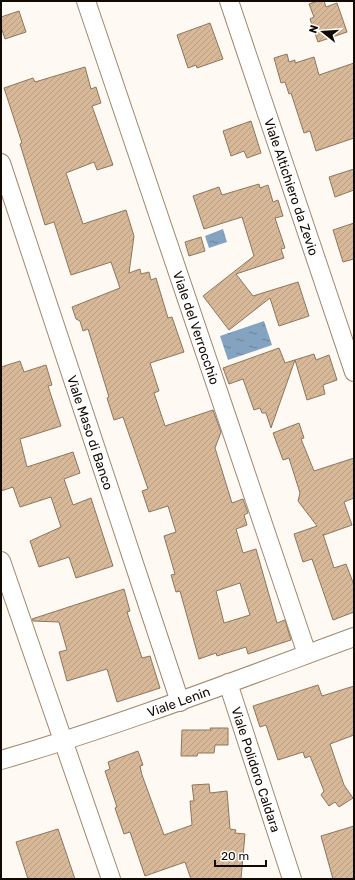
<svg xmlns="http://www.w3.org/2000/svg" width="355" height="880" font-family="Rubik,sans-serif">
  <defs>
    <pattern id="water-ripples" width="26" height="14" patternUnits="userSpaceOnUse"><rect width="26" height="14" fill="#83a3c1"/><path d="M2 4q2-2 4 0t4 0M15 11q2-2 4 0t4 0" fill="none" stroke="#6a839b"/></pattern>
    <pattern id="building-hatch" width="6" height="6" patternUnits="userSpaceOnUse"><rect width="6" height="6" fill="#d7b898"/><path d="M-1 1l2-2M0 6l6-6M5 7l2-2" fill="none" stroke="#b89d81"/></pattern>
  </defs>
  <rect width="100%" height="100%" fill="#fef9f3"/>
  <g fill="url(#water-ripples)">
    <path d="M223,229L227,242L209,248L205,236Z"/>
    <path d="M264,321L272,345L228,360L220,336Z"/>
  </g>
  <g fill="url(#building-hatch)" stroke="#8e765d" fill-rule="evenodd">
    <path d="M317,1H324L326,7L337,3L347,32L318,42L310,19L314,17L309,4Z"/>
    <path d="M19,11L26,32L5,39L1,27V17Z"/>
    <path d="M210,23L223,59L197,68L196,65L188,68L177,35Z"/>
    <path d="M287,54L289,62L295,60V63L314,57L319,75L354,63V138L316,151L310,131L304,133L291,93L289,94L285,82L281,83L274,58Z"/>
    <path d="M85,67L91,89L96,87L101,103L92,106L113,165L97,170L94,162L66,173L83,224L126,210L134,236L129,273L140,269L141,274L149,272L151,280L156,278L168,318L172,317L184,352L150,363L159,391L154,393L165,426L213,410L221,432L215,448L232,503L243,499L248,513L244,515L247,525L236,529L243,553L256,549L277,623L285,620L291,640L248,654L246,647L217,656L216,653L199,659L180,591L176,592L171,575L175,574L164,536L176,532L168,506L149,512L142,491L148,489L123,417L114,420L107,398L109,397L88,329L83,331L80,321L76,319L72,307L120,288L111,262L71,275L54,222L45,225L20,144L22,143L4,88L33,78L35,82ZM240,583L250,615L224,623L216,591Z"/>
    <path d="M251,121L261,153L247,158L244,151L231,156L223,131Z"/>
    <path d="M354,169V190L335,197L329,177Z"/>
    <path d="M259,184L260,188L268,185L273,202L278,200L283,216L275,218L285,248L281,249L284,258L236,274L253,296L298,282L309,316L279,326L270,298L229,330L203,296L254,256L242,217L204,229L193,196L219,187L222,195Z"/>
    <path d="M354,223V259L343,262L333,230Z"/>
    <path d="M201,237L205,251L189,256L185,242Z"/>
    <path d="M279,348L285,363L314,354L316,360L329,355L337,380L323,385L325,394L307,400L295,360L271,428L266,413H262L260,408L254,410L243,379L229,384L223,368Z"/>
    <path d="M20,361L24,372L46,365L52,385L48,386L61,426L20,439L27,467L73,452L80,473L64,479L73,505L91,498L113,566L76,578L69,557L39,567L30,541L61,527L51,497L20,507L13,487L1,491V367Z"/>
    <path d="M299,423L304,438L301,439L314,471L354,458V498L344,502L352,525L324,535L323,534L334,568L346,564L354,585V612L333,620L312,559L303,562L294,534L317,526L298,501L300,493L289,458L283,460L273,433Z"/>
    <path d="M124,589L130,611L127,612L142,658L150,656L160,688L117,702L107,669L67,681L59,652L67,650L59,622L33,621L32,619Z"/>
    <path d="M318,685L322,696L354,686V735L330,744L344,785L353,798L339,807L335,802L329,806L321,795L324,791L310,756L305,758L303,752L278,760L266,725L260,727L253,706Z"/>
    <path d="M210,728H228V745H215L214,753H198L197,756H181L182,730H211Z"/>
    <path d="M138,751L143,765L140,766L142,775L164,835L192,825L190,801H194L192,785L209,784L210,793L227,791L230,829L236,830L235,833L245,834L241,879H191L185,862L145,876L130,832L124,834L115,808L117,807L105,771L110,769L108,762Z"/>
    <path d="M354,826V879H333L321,836Z"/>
    <path d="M58,829L75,879H28L16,842Z"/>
  </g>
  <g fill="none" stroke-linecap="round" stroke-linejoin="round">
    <g stroke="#a0886e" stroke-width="20">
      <g id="minor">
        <path id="s1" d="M86,1L307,654"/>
        <path id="s2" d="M229,1L354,372"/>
        <path id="s3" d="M1,163L180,702"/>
        <path d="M1,561L111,879"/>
        <path id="s4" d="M228,683L292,879"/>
        <path id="s5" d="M1,760C121,725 237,680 354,637"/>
      </g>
    </g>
    <use href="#minor" stroke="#fff" stroke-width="18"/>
  </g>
  <g text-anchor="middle" stroke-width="4" stroke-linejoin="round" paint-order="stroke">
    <g font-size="13" fill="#120903" stroke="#fff">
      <text dy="5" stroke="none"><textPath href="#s2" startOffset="196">Viale Altichiero da Zevio</textPath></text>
      <text dy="5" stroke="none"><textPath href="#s1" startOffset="345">Viale del Verrocchio</textPath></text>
      <text dy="5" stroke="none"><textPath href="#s3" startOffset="284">Viale Maso di Banco</textPath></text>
      <text dy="5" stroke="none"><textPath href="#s5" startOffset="187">Viale Lenin</textPath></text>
      <text dy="5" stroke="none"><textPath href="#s4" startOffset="91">Viale Polidoro Caldara</textPath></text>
    </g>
  </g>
  <rect width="355" height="880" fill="none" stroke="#120903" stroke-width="4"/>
  <g transform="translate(323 32) rotate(287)" stroke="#ffffff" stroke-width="3" paint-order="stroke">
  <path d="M0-3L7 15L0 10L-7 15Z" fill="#120903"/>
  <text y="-6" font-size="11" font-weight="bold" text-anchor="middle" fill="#120903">N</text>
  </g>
  <path d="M215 860v6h51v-6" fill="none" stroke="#120903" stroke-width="2"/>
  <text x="221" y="860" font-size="12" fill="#120903" stroke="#ffffff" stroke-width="3" paint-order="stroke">20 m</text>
</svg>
